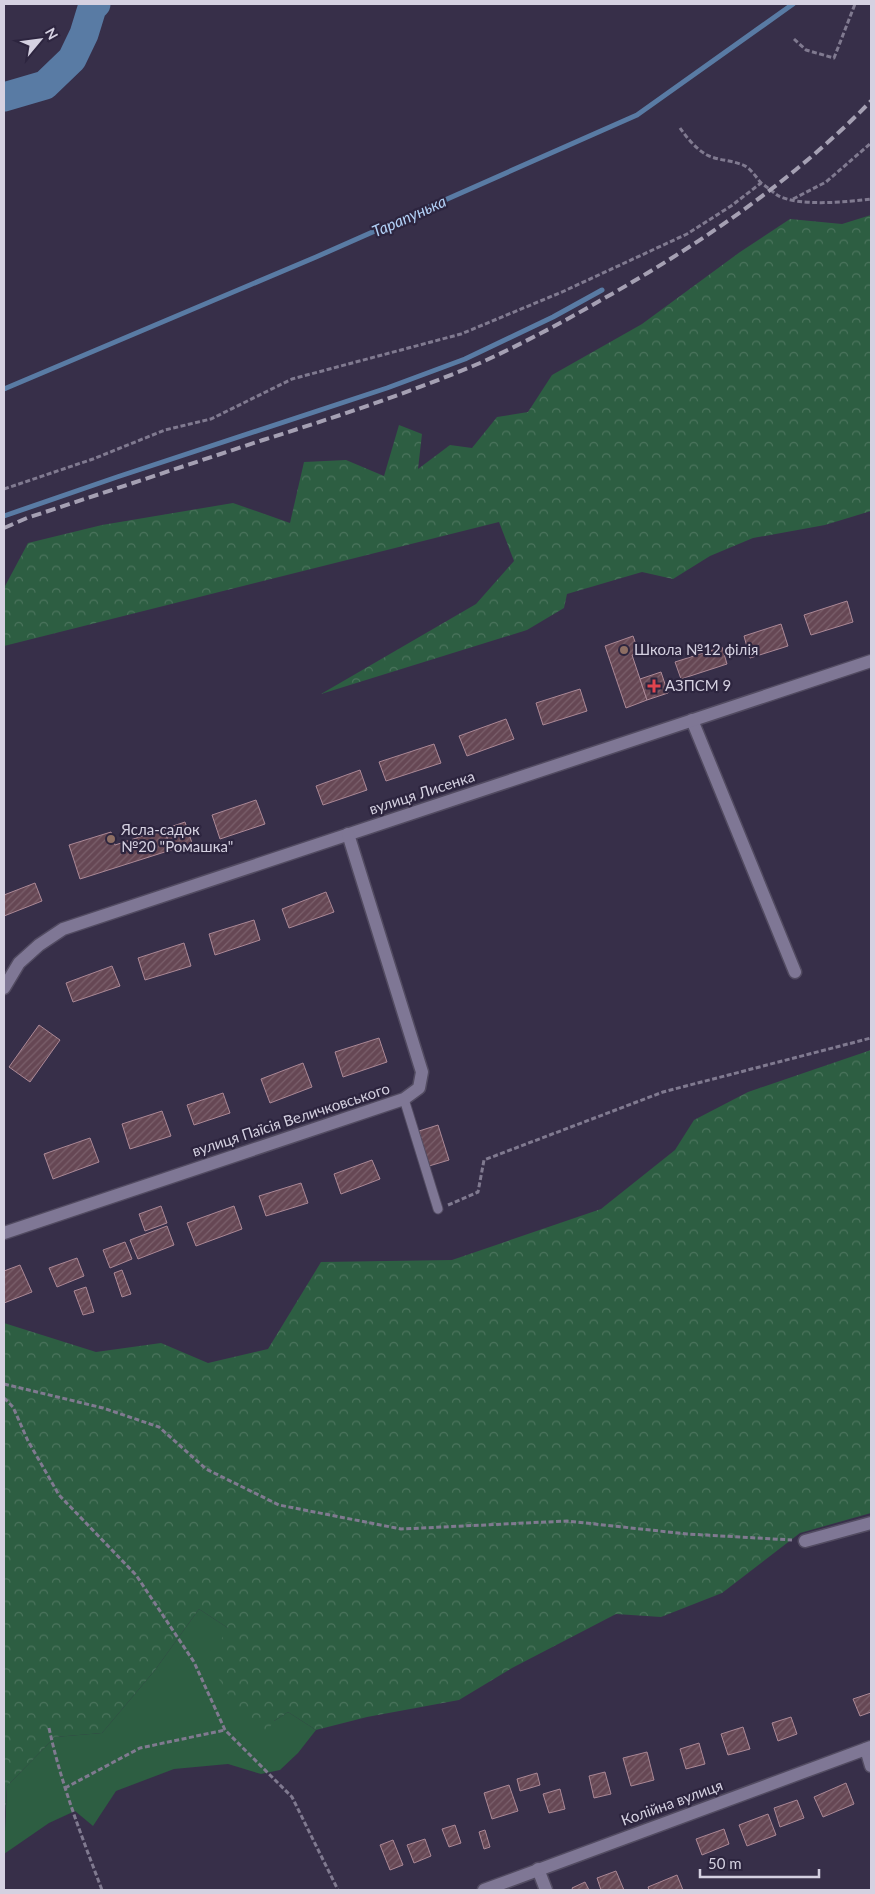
<svg xmlns="http://www.w3.org/2000/svg" width="875" height="1894" font-family="Lato,sans-serif">
  <defs>
    <pattern id="forest-crowns" width="20" height="18" patternUnits="userSpaceOnUse" patternTransform="scale(1.25)"><rect width="20" height="18" fill="#2d5e42"/><path d="M2 6a3 3 0 1 1 6 0M12 15a3 3 0 1 1 6 0" fill="none" stroke="#4b745d"/></pattern>
    <pattern id="building-hatch" width="6" height="6" patternUnits="userSpaceOnUse" patternTransform="scale(1.25)"><rect width="6" height="6" fill="#664754"/><path d="M-1 1l2-2M0 6l6-6M5 7l2-2" fill="none" stroke="#7b606c"/></pattern>
  </defs>
  <rect width="100%" height="100%" fill="#372f49"/>
  <path fill="#2d5e42" d="M199,1609L228,1628L274,1721L288,1712L316,1730L298,1753L280,1770L261,1774L228,1764L174,1769L116,1791L93,1826L75,1811L49,1823L4,1854L7,1786L55,1737L102,1733L155,1670Z"/>
  <g fill="url(#forest-crowns)">
    <path d="M871,215V511L825,525L753,538L710,556L673,579L642,572L567,594L564,608L527,630L321,694L476,604L514,561L499,522L4,646V588L28,543L102,525L233,503L290,523L304,462L346,460L384,476L399,425L422,434L418,469L450,445L472,448L497,417L528,412L552,375L642,324L740,252L790,219L842,224Z"/>
    <path d="M871,1050V1513L800,1533L722,1593L661,1617L616,1614L512,1668L459,1700L367,1717L316,1730L288,1712L274,1721L263,1737L241,1717L217,1676L212,1655L228,1628L199,1609L155,1670L102,1733L55,1737L7,1786L4,1829V1323L96,1352L161,1343L208,1363L268,1349L321,1262L452,1260L601,1209L675,1150L694,1120L748,1092Z"/>
  </g>
  <g fill="none" stroke-linecap="round" stroke-linejoin="round">
    <g stroke="#597ba4" stroke-width="5">
      <path d="M4,389L316,257L637,115L793,4"/>
      <path d="M4,516L117,477L387,388L465,359L553,317L602,290"/>
    </g>
    <path stroke="#597ba4" stroke-width="29" d="M4,97L45,85L72,59L84,34L92,8L96,4"/>
  </g>
  <g fill="url(#building-hatch)" stroke="#ab8896">
    <path d="M847,601L853,622L811,635L804,615Z"/>
    <path d="M781,624L788,646L750,658L744,636Z"/>
    <path d="M633,636L639,653L632,655L647,700L626,708L605,646Z"/>
    <path d="M722,647L727,664L681,679L675,662Z"/>
    <path d="M661,672L668,693L647,700L640,679Z"/>
    <path d="M580,689L587,711L543,725L536,703Z"/>
    <path d="M506,719L514,739L467,756L459,736Z"/>
    <path d="M434,744L441,763L386,781L379,762Z"/>
    <path d="M360,770L367,790L323,805L316,786Z"/>
    <path d="M256,800L265,824L220,839L212,815Z"/>
    <path d="M185,822L192,843L171,850L164,829Z"/>
    <path d="M164,829L171,850L80,879L69,845L111,832L115,845Z"/>
    <path d="M35,883L42,901L4,916V895Z"/>
    <path d="M326,892L334,912L289,928L282,909Z"/>
    <path d="M254,920L260,940L215,955L209,934Z"/>
    <path d="M184,943L191,966L145,980L138,958Z"/>
    <path d="M112,966L120,986L73,1002L66,983Z"/>
    <path d="M39,1025L60,1040L30,1082L9,1067Z"/>
    <path d="M379,1038L387,1062L343,1077L335,1052Z"/>
    <path d="M303,1063L312,1087L270,1103L261,1079Z"/>
    <path d="M223,1093L230,1113L194,1125L187,1105Z"/>
    <path d="M162,1111L171,1136L130,1149L122,1124Z"/>
    <path d="M438,1125L449,1160L429,1166L419,1131Z"/>
    <path d="M90,1138L99,1162L53,1179L44,1154Z"/>
    <path d="M372,1160L380,1179L341,1194L334,1174Z"/>
    <path d="M301,1183L308,1203L266,1216L259,1196Z"/>
    <path d="M161,1206L167,1223L145,1231L139,1214Z"/>
    <path d="M234,1206L242,1229L196,1246L187,1223Z"/>
    <path d="M167,1226L174,1245L138,1259L130,1240Z"/>
    <path d="M125,1242L132,1259L110,1268L103,1250Z"/>
    <path d="M77,1258L84,1276L57,1287L49,1268Z"/>
    <path d="M20,1265L32,1292L4,1303V1271Z"/>
    <path d="M122,1270L131,1294L122,1297L114,1273Z"/>
    <path d="M86,1287L94,1312L83,1315L74,1291Z"/>
    <path d="M871,1693V1712L860,1716L853,1699Z"/>
    <path d="M791,1717L797,1734L778,1741L772,1723Z"/>
    <path d="M743,1727L750,1749L728,1755L721,1734Z"/>
    <path d="M699,1743L705,1764L686,1769L680,1749Z"/>
    <path d="M647,1752L654,1780L631,1786L623,1758Z"/>
    <path d="M605,1772L611,1794L594,1798L589,1776Z"/>
    <path d="M537,1773L540,1785L520,1791L517,1779Z"/>
    <path d="M846,1783L854,1804L823,1817L814,1797Z"/>
    <path d="M509,1785L518,1811L492,1819L484,1793Z"/>
    <path d="M560,1789L565,1809L549,1813L543,1794Z"/>
    <path d="M797,1800L804,1818L780,1827L774,1808Z"/>
    <path d="M768,1814L776,1835L747,1846L739,1825Z"/>
    <path d="M455,1825L461,1843L449,1847L442,1829Z"/>
    <path d="M724,1829L729,1844L702,1855L696,1839Z"/>
    <path d="M485,1830L490,1847L484,1849L479,1832Z"/>
    <path d="M425,1839L431,1856L414,1863L407,1845Z"/>
    <path d="M393,1840L403,1865L390,1870L380,1845Z"/>
    <path d="M616,1871L624,1890H601L597,1878Z"/>
    <path d="M677,1875L683,1890H649L648,1887Z"/>
    <path d="M585,1882L589,1890H573L572,1888Z"/>
  </g>
  <g fill="none" stroke-linecap="round" stroke-linejoin="round">
    <g stroke="#524b61" stroke-width="11">
      <path id="lane" d="M404,1099L438,1209"/>
    </g>
    <g stroke="#524b61" stroke-width="15">
      <g id="street">
        <path d="M692,720L795,972"/>
        <path d="M4,988L19,963L39,945L63,929L871,661"/>
        <path d="M4,1233L404,1099L419,1088L422,1072L348,834"/>
        <path d="M805,1541L871,1523"/>
        <path d="M866,1749L871,1766"/>
        <path d="M538,1869L546,1890"/>
        <path d="M484,1890L871,1747"/>
      </g>
    </g>
    <g stroke="#807a90" stroke-width="3" stroke-dasharray="5 2.5" stroke-linecap="butt">
      <path d="M794,39L806,50L834,58L855,4"/>
      <path d="M680,128C687,138 696,149 707,155C719,161 733,160 745,166C750,168 757,178 761,183"/>
      <path d="M793,199L826,182L871,143"/>
      <path d="M4,489L93,459L165,430L211,419L292,379L461,334L562,292L687,234L731,206L761,183C767,187 772,191 777,195C797,207 848,202 871,199"/>
      <path d="M448,1205L478,1192L484,1160L663,1092L871,1038"/>
      <path d="M4,1384L103,1408L159,1427L206,1469L279,1505L401,1529L567,1521L687,1534L792,1540"/>
      <path d="M4,1398L13,1407L28,1441L59,1495L136,1575L194,1662L225,1730L292,1797L338,1890"/>
      <path d="M49,1728C61,1784 82,1837 102,1890"/>
      <path d="M65,1788L140,1748L225,1730"/>
    </g>
    <use href="#lane" stroke="#7f7795" stroke-width="9"/>
    <use href="#street" stroke="#7f7795" stroke-width="12"/>
    <path stroke="#a5a0b3" stroke-width="4" stroke-dasharray="10 5" stroke-linecap="butt" d="M4,528L27,518C106,492 184,466 263,440C336,417 409,393 480,363C522,344 563,322 603,299C700,244 793,181 871,101"/>
  </g>
  <g fill="#8d6e63" stroke="#2d253f" stroke-width="2">
    <circle cx="624" cy="650" r="5"/>
    <circle cx="111" cy="839" r="5"/>
  </g>
  <path fill="#e0444e" stroke="#2d253f" stroke-width="2" d="M651.5 678.5h5v5h5v5h-5v5h-5v-5h-5v-5h5z"/>
  <g text-anchor="middle" stroke-width="4.5" stroke-linejoin="round" paint-order="stroke">
    <g font-size="15" fill="#d5d1e1" stroke="#2d253f" text-anchor="start">
      <text x="634" y="655">Школа №12 філія</text>
      <text x="665" y="691">АЗПСМ 9</text>
      <text x="121" y="835">Ясла-садок<tspan x="121" dy="17">№20 "Ромашка"</tspan></text>
    </g>
    <g font-size="15" fill="#d5d1e1" stroke="#2d253f">
      <text transform="translate(422 793) rotate(-18)" y="5">вулиця Лисенка</text>
      <text transform="translate(291 1120) rotate(-18)" y="5">вулиця Паїсія Величковського</text>
      <text transform="translate(672 1803) rotate(-20)" y="5">Колійна вулиця</text>
    </g>
    <g font-size="16" font-style="italic" fill="#b2d0f6" stroke="#2d253f">
      <text transform="translate(409 216) rotate(-24)" y="6">Тарапунька</text>
    </g>
  </g>
  <rect width="875" height="1894" fill="none" stroke="#d5d1e1" stroke-width="10"/>
  <g transform="translate(40 40) rotate(61)" stroke="#2d253f" stroke-width="4" paint-order="stroke">
  <path d="M0-4L9 19L0 12L-9 19Z" fill="#d5d1e1"/>
  <text y="-8" font-size="14" font-weight="bold" text-anchor="middle" fill="#d5d1e1">N</text>
  </g>
  <path d="M700 1869v8h119v-8" fill="none" stroke="#d5d1e1" stroke-width="2.5"/>
  <text x="708" y="1869" font-size="15" fill="#d5d1e1" stroke="#2d253f" stroke-width="4" paint-order="stroke">50 m</text>
</svg>
